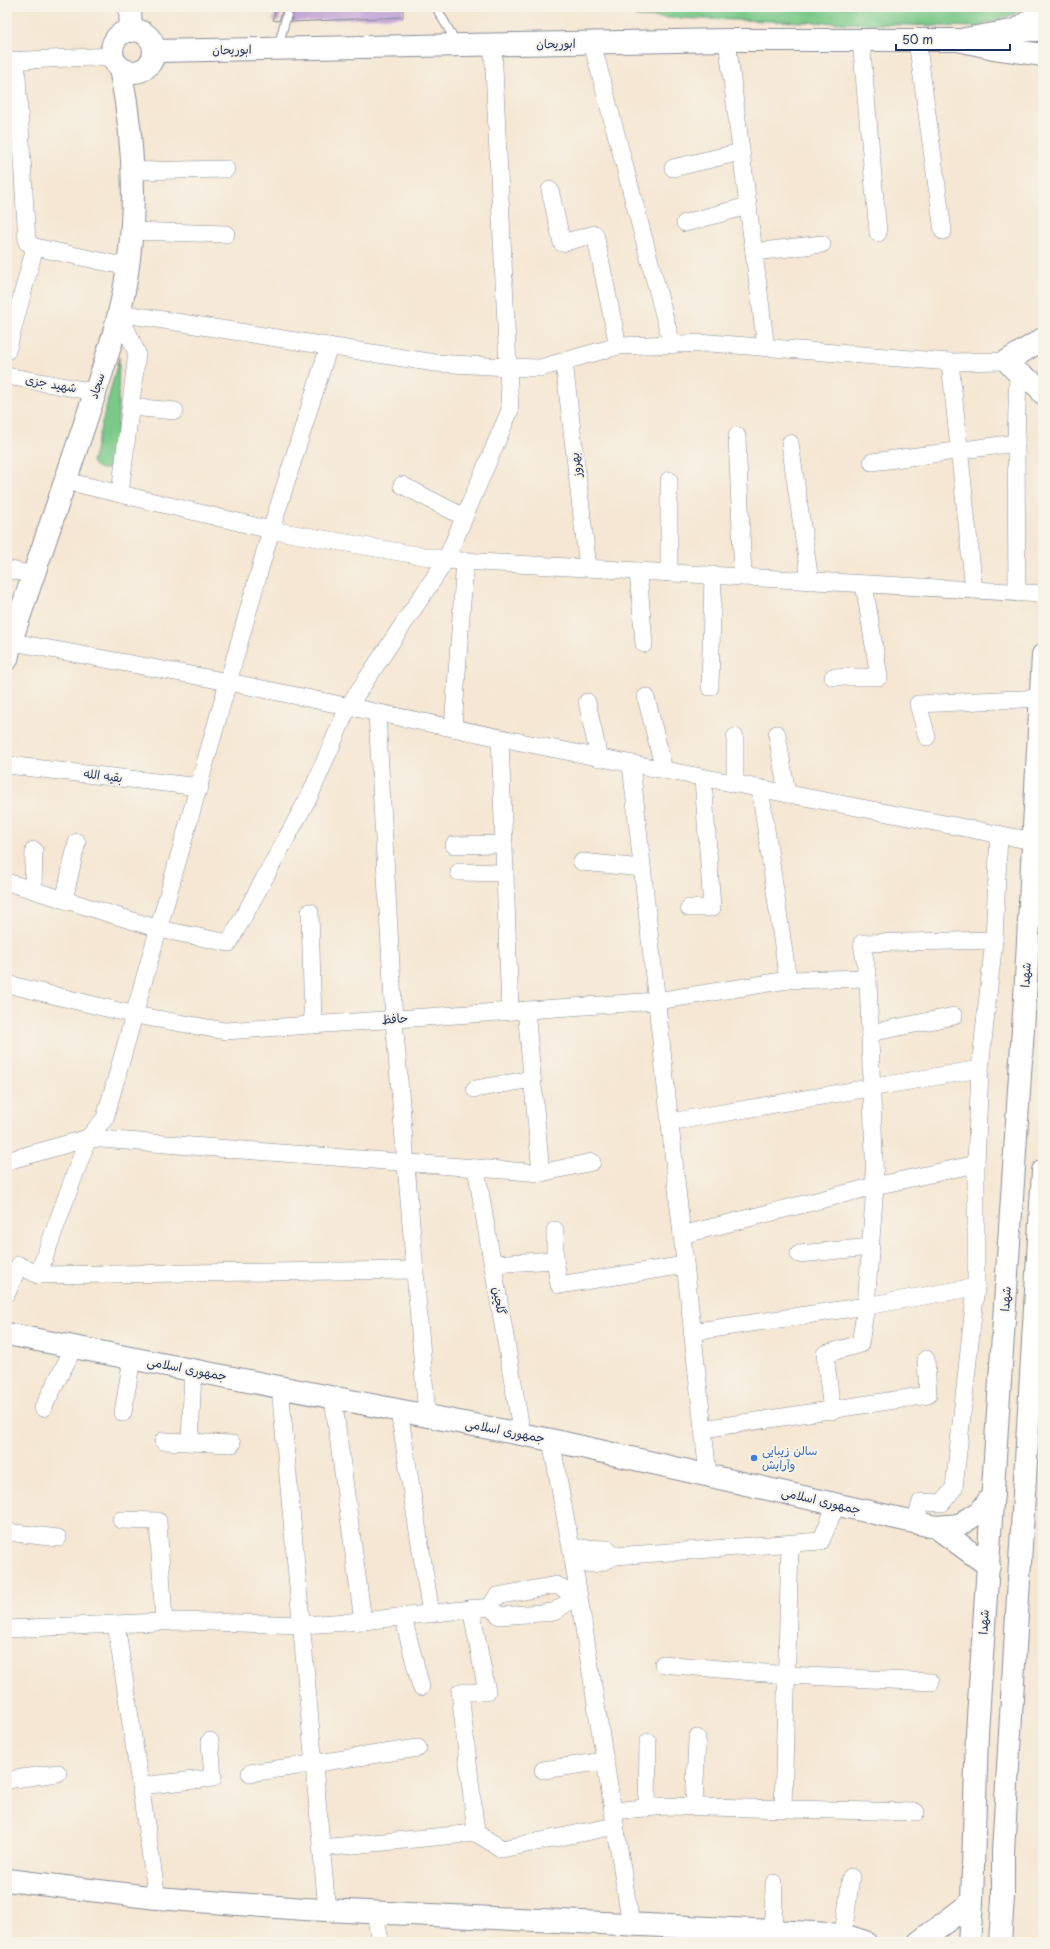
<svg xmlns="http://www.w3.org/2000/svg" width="1050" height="1949" font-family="'Playpen Sans','Playpen Sans Arabic',sans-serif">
  <rect width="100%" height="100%" fill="#f7f3e8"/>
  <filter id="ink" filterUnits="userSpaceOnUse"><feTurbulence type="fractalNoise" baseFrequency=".025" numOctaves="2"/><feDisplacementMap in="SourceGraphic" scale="8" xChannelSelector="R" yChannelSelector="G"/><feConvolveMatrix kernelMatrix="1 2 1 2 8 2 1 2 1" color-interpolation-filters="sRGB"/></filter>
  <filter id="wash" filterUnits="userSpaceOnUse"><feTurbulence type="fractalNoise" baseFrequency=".012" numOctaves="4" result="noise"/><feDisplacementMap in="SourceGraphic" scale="16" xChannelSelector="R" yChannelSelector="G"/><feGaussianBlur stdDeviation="0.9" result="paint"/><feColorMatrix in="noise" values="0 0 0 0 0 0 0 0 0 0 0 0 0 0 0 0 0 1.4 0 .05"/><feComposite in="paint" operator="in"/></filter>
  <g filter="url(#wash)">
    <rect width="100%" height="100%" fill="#f5e7d3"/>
    <g fill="#7ac989" stroke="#4a7c74">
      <path d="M632,7H1023L1015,14L977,27L635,17Z"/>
      <path d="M119,357L117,462C109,471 99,472 92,462Z"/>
    </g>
    <g id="blocks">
      <g fill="#c0a1d5">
        <path d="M276,7H283L279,21L273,20Z"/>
        <path d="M308,7H403V17L291,22L293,12H305Z"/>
      </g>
    </g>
  </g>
  <g filter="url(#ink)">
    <use href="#blocks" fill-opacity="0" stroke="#888b98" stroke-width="1"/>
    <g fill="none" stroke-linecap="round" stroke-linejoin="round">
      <g stroke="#888b98" stroke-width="10">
        <g id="lane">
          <path d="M289,7H303"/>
          <path d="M436,7L457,44"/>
          <path d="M278,47L289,7"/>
        </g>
      </g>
      <g stroke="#888b98" stroke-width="18">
        <g id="street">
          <path d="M727,40L766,348"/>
          <path d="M861,40L878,233"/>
          <path d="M917,40L943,231"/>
          <path d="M592,43L672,345"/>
          <path d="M16,60L27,242L35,247L128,267"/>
          <path d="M7,61L113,56"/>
          <path d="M673,168L741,152"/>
          <path d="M133,171L226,169"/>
          <path d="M550,190L562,243L595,234L618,346"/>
          <path d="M685,223L748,206"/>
          <path d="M131,231L226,234"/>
          <path d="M754,252L822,244"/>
          <path d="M119,313L435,363L507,367L540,368L618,346L710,343L950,362L1007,361"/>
          <path d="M119,313L137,353L120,494"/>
          <path d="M7,351L35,247"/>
          <path d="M564,362L588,568"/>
          <path d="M950,362L974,590"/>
          <path d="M7,376L95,392"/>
          <path d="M131,407L175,411"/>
          <path d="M737,436L743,577"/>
          <path d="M790,443L810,581"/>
          <path d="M872,462L1016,443"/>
          <path d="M669,480V573"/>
          <path d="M66,481L271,530L329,346"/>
          <path d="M402,485L464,517"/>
          <path d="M7,569L33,575"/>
          <path d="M638,571L644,644"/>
          <path d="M1017,593L1016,443L1018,373"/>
          <path d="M7,641L229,682L550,748L1033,841"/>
          <path d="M833,677H879L864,584"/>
          <path d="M710,687L713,575"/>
          <path d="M646,697L664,770"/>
          <path d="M587,702L599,758"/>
          <path d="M377,713L394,1020L427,1416"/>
          <path d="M453,728L465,561"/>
          <path d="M777,734L787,794"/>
          <path d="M735,737V784"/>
          <path d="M927,737L918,704L1041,698"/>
          <path d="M500,738L510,1011"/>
          <path d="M631,764L708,1475"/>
          <path d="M7,765L200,787"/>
          <path d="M760,788L788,980"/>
          <path d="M454,845L504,844"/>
          <path d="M582,862L642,868"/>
          <path d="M459,872L505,873"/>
          <path d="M7,882L159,929L229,943L311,793L348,707L446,560L510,410L493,46"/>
          <path d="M33,890L34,850"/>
          <path d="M64,900L77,842"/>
          <path d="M689,908H712L703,778"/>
          <path d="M310,912L313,1025"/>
          <path d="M7,984L135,1015L225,1031L657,1001L788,980L868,978"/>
          <path d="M526,1010L541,1173"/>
          <path d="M870,1033L954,1016"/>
          <path d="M475,1089L532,1079"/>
          <path d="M670,1122L980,1069"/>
          <path d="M7,1161L88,1138L105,1118L271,530L446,560L1043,594"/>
          <path d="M476,1168L522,1435"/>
          <path d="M555,1230V1260"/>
          <path d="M682,1235L875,1186L976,1164"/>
          <path d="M799,1254L871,1247"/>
          <path d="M493,1264L555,1260L559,1285L685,1265"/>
          <path d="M414,1270L38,1275L88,1138L541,1173L592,1162"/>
          <path d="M7,1293L19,1265L38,1275"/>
          <path d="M692,1332L866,1306L976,1287"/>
          <path d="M280,1387L327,1910"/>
          <path d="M333,1398L363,1621"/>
          <path d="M43,1408L74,1347"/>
          <path d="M399,1411L431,1614"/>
          <path d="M832,1411L825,1354L860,1344L866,1306L875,1186L868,978L862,943L994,940"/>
          <path d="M123,1413L132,1358"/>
          <path d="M703,1429L928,1395L926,1359"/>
          <path d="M551,1440L573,1559L631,1925"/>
          <path d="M163,1441L232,1444"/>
          <path d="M190,1442L193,1370"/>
          <path d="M121,1520L158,1521L164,1621"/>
          <path d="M915,1523L921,1502L942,1503L954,1488L976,1287V1164L980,1069L994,940L999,834"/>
          <path d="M7,1532L58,1538"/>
          <path d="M580,1548L608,1549L615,1556C601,1564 587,1568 573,1559Z"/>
          <path d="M615,1556L821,1541L836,1505"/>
          <path d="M556,1585L578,1595L554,1612L500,1616L490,1607L497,1596Z"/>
          <path d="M471,1608L487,1692H460L476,1833"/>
          <path d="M403,1617L421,1687"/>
          <path d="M116,1624L157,1898"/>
          <path d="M7,1629L181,1621L302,1625L363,1621L490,1607"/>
          <path d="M663,1664L787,1675L931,1682"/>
          <path d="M543,1770L605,1761"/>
          <path d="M250,1773L418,1748"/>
          <path d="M7,1780L58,1773"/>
          <path d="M140,1786L213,1778L210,1741"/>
          <path d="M694,1806L697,1738"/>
          <path d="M647,1808L648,1742"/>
          <path d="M783,1808L790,1544"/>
          <path d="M613,1811L666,1806L916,1812"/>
          <path d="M322,1848L476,1833L502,1849L615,1826"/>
          <path d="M375,1912L380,1942"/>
          <path d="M773,1932L774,1883"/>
          <path d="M843,1935L851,1877"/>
        </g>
      </g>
      <g stroke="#888b98" stroke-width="24">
        <g id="secondary">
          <path d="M130,7L131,31"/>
          <path d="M1017,30L1043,11"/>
          <circle cx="133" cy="51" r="21"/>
          <path d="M965,39L1017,30H1043"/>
          <path d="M154,51L727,40H958L994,48L1043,55"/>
          <path d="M1043,339L1007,361L1018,373L1038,386L1043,393"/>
          <path d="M7,659L11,641C35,569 60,498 84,426C101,374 121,321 128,266C137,200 133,132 120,68"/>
          <path d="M7,1334L551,1440L936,1527L989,1566"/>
          <path d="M936,1527L959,1525L980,1512L993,1495"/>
          <path d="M7,1880L157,1898L304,1909L814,1933L843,1935L865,1942"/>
          <path d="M919,1942L972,1902"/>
          <path d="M969,1942L972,1902L977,1733L1025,998L1043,655"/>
          <path d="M1000,1942L1003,1898V1852L1043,1171"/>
        </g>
      </g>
      <use href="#lane" stroke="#fff" stroke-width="8"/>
      <use href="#street" stroke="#fff" stroke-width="17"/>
      <use href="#secondary" stroke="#fff" stroke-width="22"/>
    </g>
  </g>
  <circle fill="#3f7fe0" stroke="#f7f3e8" stroke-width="1.5" cx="754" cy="1458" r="4"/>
  <g text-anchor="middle" stroke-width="4" stroke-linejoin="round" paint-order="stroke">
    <g font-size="12" fill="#1b2f5e" stroke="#f7f3e8">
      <text transform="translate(556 44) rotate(-1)" y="4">ابوریحان</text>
      <text transform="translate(232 50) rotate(-1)" y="4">ابوریحان</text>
      <text transform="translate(51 384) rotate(10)" y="4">شهید جزی</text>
      <text transform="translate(97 386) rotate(-73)" y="4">سجاد</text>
      <text transform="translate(576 465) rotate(-97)" y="4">بهروز</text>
      <text transform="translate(103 776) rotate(7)" y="4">بقیه الله</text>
      <text transform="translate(1026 975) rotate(-87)" y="4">شهدا</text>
      <text transform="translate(395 1019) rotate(-4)" y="4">حافظ</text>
      <text transform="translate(1006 1299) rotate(-86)" y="4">شهدا</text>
      <text transform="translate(499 1301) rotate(80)" y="4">گلچین</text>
      <text transform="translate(187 1369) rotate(11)" y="4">جمهوری اسلامی</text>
      <text transform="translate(505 1431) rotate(11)" y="4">جمهوری اسلامی</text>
      <text transform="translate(821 1501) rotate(13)" y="4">جمهوری اسلامی</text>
      <text transform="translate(984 1622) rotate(-87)" y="4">شهدا</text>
    </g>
    <g font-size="12" fill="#366cbe" stroke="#f7f3e8" text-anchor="start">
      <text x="762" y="1455">سالن زیبایی<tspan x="762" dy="14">وآرایش</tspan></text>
    </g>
  </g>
  <rect width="1050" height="1949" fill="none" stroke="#f7f3e8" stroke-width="24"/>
  <path d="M896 44v6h114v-6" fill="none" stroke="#1b2f5e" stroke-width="2"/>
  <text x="902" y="44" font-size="12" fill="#1b2f5e" stroke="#f7f3e8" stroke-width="3" paint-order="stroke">50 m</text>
</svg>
